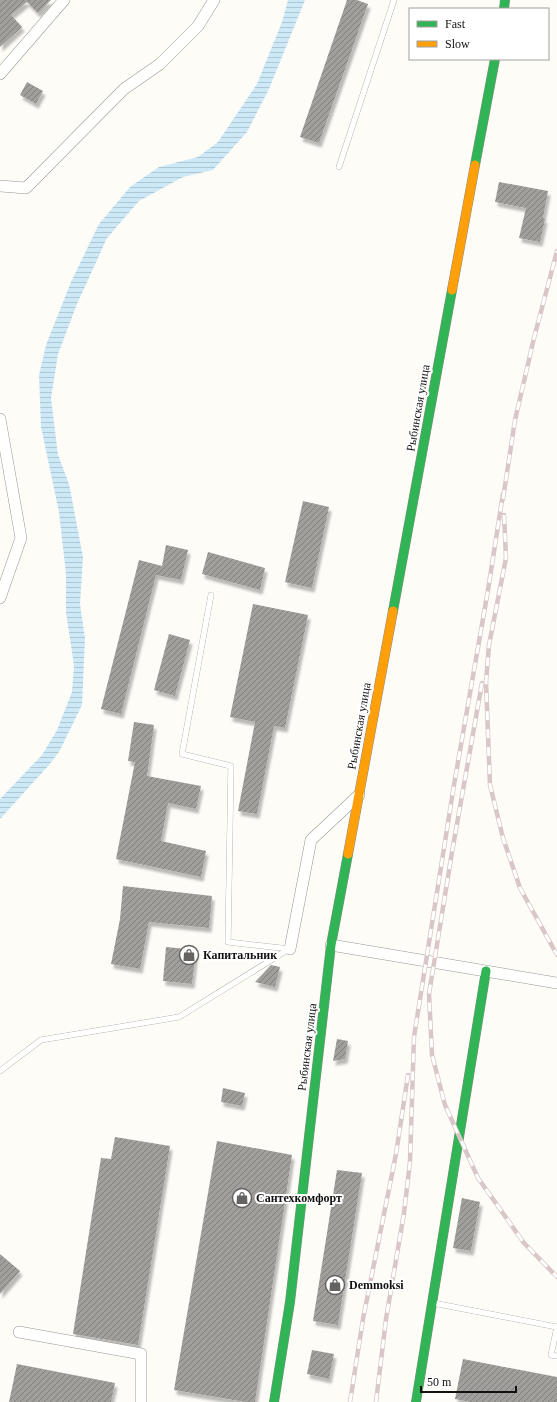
<svg xmlns="http://www.w3.org/2000/svg" width="557" height="1402" font-family="'Times New Roman',serif">
  <defs>
    <pattern id="water-rules" width="6" height="5" patternUnits="userSpaceOnUse"><rect width="6" height="5" fill="#cde8f7"/><path d="M0 2.5h6" fill="none" stroke="#afc6d3"/></pattern>
    <pattern id="building-hatch" width="6" height="6" patternUnits="userSpaceOnUse"><rect width="6" height="6" fill="#a19f9c"/><path d="M-1 1l2-2M0 6l6-6M5 7l2-2" fill="none" stroke="#82807e"/></pattern>
    <filter id="shadow"><feDropShadow dx="2.5" dy="4.5" stdDeviation="1" flood-color="#0004"/></filter>
  </defs>
  <rect width="100%" height="100%" fill="#fdfcf7"/>
  <path fill="url(#water-rules)" d="M288,0H305L269,89L247,132L213,170L183,177L139,201L107,238L77,304L58,354L51,398L58,455L69,484L83,557L80,604L85,638L82,705L59,752L49,765L0,819V799L42,755L57,730L72,692L74,666L66,612V574L59,512L41,427L39,375L46,345L71,282L99,224L130,187L159,167L198,157L218,142L257,84L282,22Z"/>
  <g fill="url(#building-hatch)" filter="url(#shadow)">
    <path d="M0,0H51L38,13L27,2L11,15L22,27L0,47Z"/>
    <path d="M347,0H357L368,4L319,143L300,137Z"/>
    <path d="M27,82L43,91L36,104L20,95Z"/>
    <path d="M499,182L548,191L543,218L545,219L540,242L519,238L526,208L495,202Z"/>
    <path d="M303,501L329,507L312,588L285,582Z"/>
    <path d="M166,545L188,550L181,580L156,575L121,714L101,709L139,560L162,566Z"/>
    <path d="M208,552L265,568L260,590L202,574Z"/>
    <path d="M253,604L308,615L285,728L274,726L257,814L238,811L255,722L230,717Z"/>
    <path d="M169,634L190,640L175,696L154,690Z"/>
    <path d="M134,722L154,725L147,776L201,786L196,809L168,803L161,841L206,851L201,877L116,859L135,762L128,761Z"/>
    <path d="M123,886L212,896L209,928L149,922L140,969L111,964L120,919Z"/>
    <path d="M166,947L196,950L192,984L163,981Z"/>
    <path d="M271,965L280,967L275,987L255,982Z"/>
    <path d="M337,1039L348,1041L345,1059L333,1061Z"/>
    <path d="M223,1088L245,1093L242,1106L221,1102Z"/>
    <path d="M115,1137L170,1146L138,1345L73,1334L101,1158L111,1159Z"/>
    <path d="M217,1141L292,1155L255,1402H246L174,1390Z"/>
    <path d="M337,1170L362,1173L338,1325L313,1321Z"/>
    <path d="M462,1198L480,1202L471,1251L453,1248Z"/>
    <path d="M0,1254L20,1271L0,1294Z"/>
    <path d="M312,1350L334,1354L329,1379L307,1374Z"/>
    <path d="M463,1359L557,1377V1402H470L455,1399Z"/>
    <path d="M17,1364L115,1383L111,1402H9Z"/>
  </g>
  <g fill="none" stroke-linecap="round" stroke-linejoin="round">
    <g stroke="#979795" stroke-width="6">
      <g id="lane">
        <path d="M339,167L394,0"/>
        <path d="M211,595L182,754L231,766L228,942L290,949"/>
        <path d="M0,1071L41,1040L179,1017L289,949"/>
        <path d="M433,1303L557,1327L551,1355L557,1356"/>
      </g>
    </g>
    <g stroke="#979795" stroke-width="12">
      <g id="street">
        <path d="M0,74L64,0"/>
        <path d="M0,186L26,188L124,89L160,64L198,26L214,0"/>
        <path d="M0,419L21,538L0,598"/>
        <path d="M331,945L557,983"/>
        <path d="M290,949L311,840L359,795"/>
        <path d="M19,1332L141,1354V1402"/>
      </g>
    </g>
    <g stroke="#8e8d8b" stroke-width="10">
      <g id="fast">
        <path d="M504,9L505,0"/>
        <path d="M475,165L495,59"/>
        <path d="M393,611L452,290"/>
        <path d="M274,1402L290,1302L331,945L348,854"/>
        <path d="M416,1402L486,971"/>
      </g>
    </g>
    <g stroke="#8e8d8b" stroke-width="10">
      <g id="slow">
        <path d="M452,290L475,165"/>
        <path d="M348,854L393,611"/>
      </g>
    </g>
    <use href="#lane" stroke="#fffffe" stroke-width="5.5"/>
    <use href="#street" stroke="#fffffe" stroke-width="11"/>
    <use href="#fast" stroke="#30b455" stroke-width="9"/>
    <use href="#slow" stroke="#ff9f0a" stroke-width="9"/>
    <g stroke="#d9c6c7" stroke-width="4.5">
      <g id="rail">
        <path d="M503,499L515,420L534,338L557,251"/>
        <path d="M504,515L506,558L489,645L486,682L490,785L503,838L520,888L557,955"/>
        <path d="M482,683L452,852L429,994L432,1055L445,1105L478,1178L524,1243L557,1277"/>
        <path d="M350,1402L363,1319L396,1154L408,1075"/>
        <path d="M376,1402L386,1319L404,1213L410,1162L414,1037L454,785L488,590L503,494"/>
      </g>
    </g>
    <use href="#rail" stroke="#fff" stroke-width="3" stroke-dasharray="9" stroke-linecap="butt"/>
  </g>
  <defs>
    <g id="shop-ring" transform="scale(1)"><circle r="9.5" fill="#fff" stroke="#646362" stroke-width="1.5"/><path d="M-5-2.5h2.3a2.7 3.5 0 0 1 5.4 0H5L5.5 6h-11ZM-1.5-2.5h3a1.5 2.3 0 0 0-3 0Z" fill="#646362"/></g>
  </defs>
  <g fill-rule="evenodd">
    <use href="#shop-ring" x="189" y="955"/>
    <use href="#shop-ring" x="242" y="1198"/>
    <use href="#shop-ring" x="335" y="1285"/>
  </g>
  <g text-anchor="middle" stroke-width="4" stroke-linejoin="round" paint-order="stroke">
    <g font-size="12" fill="#111" stroke="#fff">
      <text transform="translate(418 408) rotate(-80)" y="4">Рыбинская улица</text>
      <text transform="translate(359 726) rotate(-80)" y="4">Рыбинская улица</text>
      <text transform="translate(307 1047) rotate(-83)" y="4">Рыбинская улица</text>
    </g>
    <g font-size="12" font-weight="bold" fill="#111" stroke="#fff" text-anchor="start">
      <text x="203" y="959">Капитальник</text>
      <text x="256" y="1202">Сантехкомфорт</text>
      <text x="349" y="1289">Demmoksi</text>
    </g>
  </g>
  <rect x="409" y="8" width="140" height="52" fill="#ffffff" stroke="#a0a0a0"/>
  <rect x="417" y="21" width="20" height="6" fill="#30b455" stroke="#a0a0a0"/>
  <text x="445" y="28" font-size="12" fill="#111111">Fast</text>
  <rect x="417" y="41" width="20" height="6" fill="#ff9f0a" stroke="#a0a0a0"/>
  <text x="445" y="48" font-size="12" fill="#111111">Slow</text>
  <path d="M421 1386v6h95v-6" fill="none" stroke="#111111" stroke-width="2"/>
  <text x="427" y="1386" font-size="12" fill="#111111" stroke="#ffffff" stroke-width="3" paint-order="stroke">50 m</text>
</svg>
